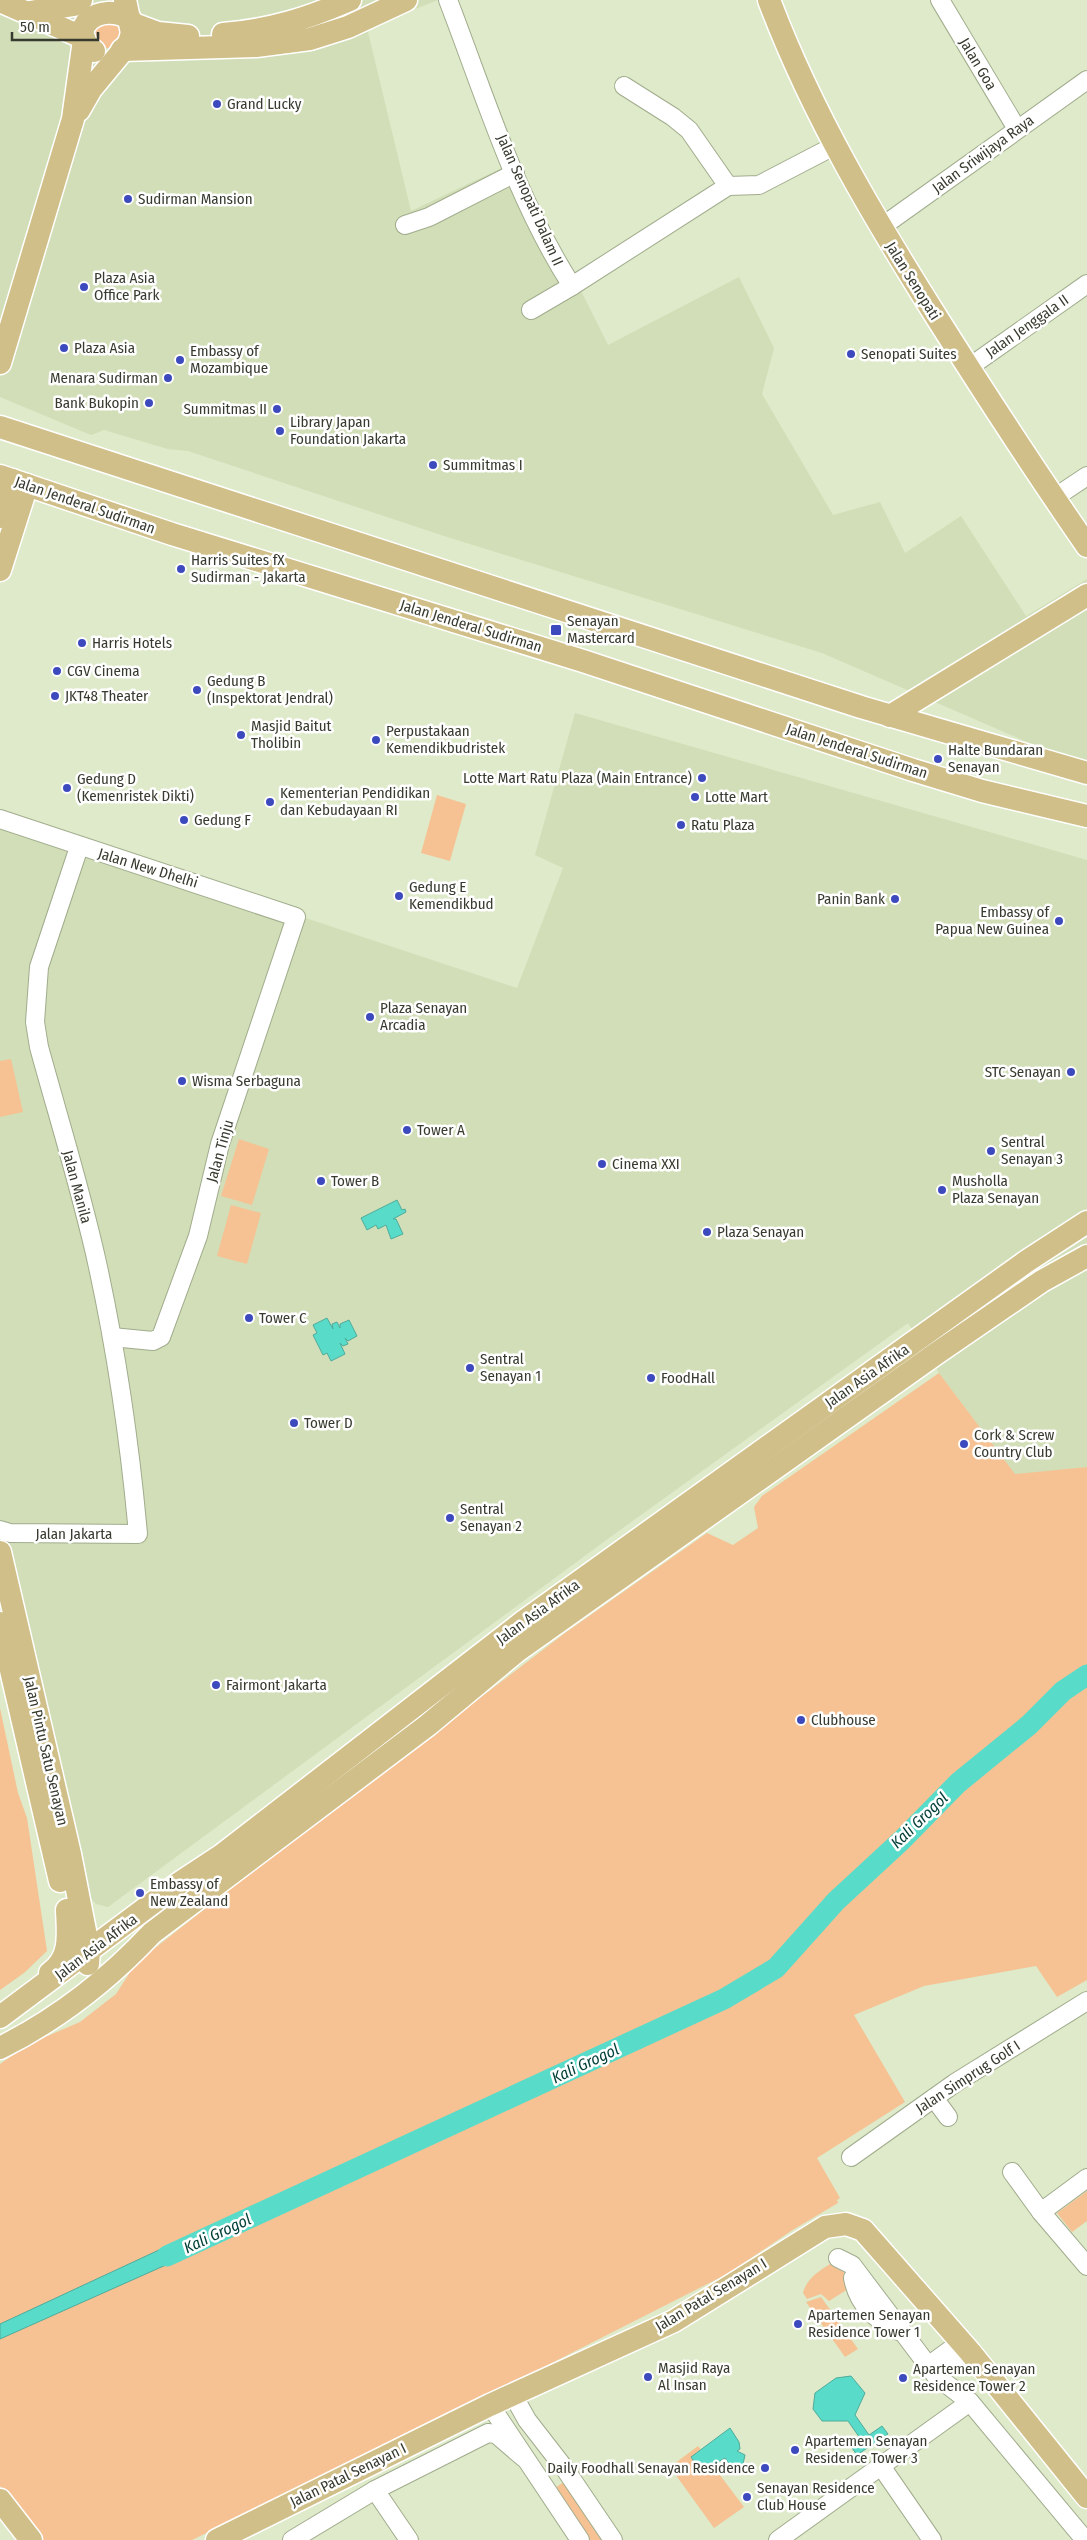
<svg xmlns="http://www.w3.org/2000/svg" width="1087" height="2540" font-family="'Fira Sans Condensed',sans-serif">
  <rect width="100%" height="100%" fill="#deeac9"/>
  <g fill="#d1deb7">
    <path d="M0,0H438L367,28L411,211L508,165L573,275L608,345L739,277L774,348L762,394L833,515L880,502L905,553L961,516L1026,616L1087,579V768L822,653L444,536L188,451L168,449L104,430L91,435L0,397Z"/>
    <path d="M575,713L1087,860V1467L1015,1475L939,1373L908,1323L609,1538L108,1907L96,1904L84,1891L0,1530V817L517,988L563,868L535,855Z"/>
  </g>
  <g fill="#f6c293">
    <path d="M102,13L126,30L113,48H102L97,45L90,24Z"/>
    <path d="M437,795L466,804L450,861L421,853Z"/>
    <path d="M11,1059L23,1112L0,1117V1061Z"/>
    <path d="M239,1139L269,1149L252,1205L221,1196Z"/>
    <path d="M231,1205L261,1213L247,1264L217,1256Z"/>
    <path d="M939,1373L1015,1474L1087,1467V1980L1057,1997L1036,1966L924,1986L854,2015L905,2102L817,2158L840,2198L837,2200L838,2203L791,2231L729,2273L465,2407L192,2540H41L0,2486V2064L29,2044L80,2022L116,1994L136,1963L239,1882L565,1633L707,1533L733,1545L758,1528L754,1507L762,1496Z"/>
    <path d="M0,1708L18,1793L27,1818L47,1951L24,1973L0,1990Z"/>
    <path d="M1087,2191V2221L1072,2232L1057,2213Z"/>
    <path d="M830,2264L845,2273L848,2289L829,2301L821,2294L807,2299L803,2293C807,2278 818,2272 830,2264Z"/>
    <path d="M821,2297L858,2349L845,2357L806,2302Z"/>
    <path d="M698,2446L744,2507L714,2528L670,2467Z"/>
    <path d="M567,2480L608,2540H587L552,2490Z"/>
  </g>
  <g fill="#59dbc9" stroke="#4fab9b">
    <path d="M397,1200L402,1210L405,1209L406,1212L393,1219H396L403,1234L391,1239L386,1225L378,1229L376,1225L367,1230L361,1218Z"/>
    <path d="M327,1318L333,1329L332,1324L337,1322L340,1328V1324L349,1320L357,1336L348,1341L345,1338L348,1344L343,1346L340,1343L345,1354L331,1361L327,1353L323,1355L313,1335L317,1333L313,1325Z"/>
    <path d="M189,2236L195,2252L0,2339V2324Z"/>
    <path d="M851,2376L865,2393L855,2415L869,2435L882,2426L888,2434L857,2455L852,2448L862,2441L848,2421H822L813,2409L815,2393L836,2378Z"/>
    <path d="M730,2428L739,2442L740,2449L737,2451L745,2455L743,2464L733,2469L725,2458L701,2472L691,2457Z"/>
  </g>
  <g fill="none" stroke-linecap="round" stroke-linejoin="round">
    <path stroke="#59dbc9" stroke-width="21" d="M167,2256L724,1999L776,1968L836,1901L902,1840L958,1783L1029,1725L1063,1691L1087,1675"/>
    <g stroke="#a1ac8d" stroke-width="20">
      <g id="minor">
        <path d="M448,0C485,96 516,199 572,286"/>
        <path d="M940,0L1017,129"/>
        <path d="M624,86L673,117L689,130L728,186"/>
        <path d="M405,225L429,217L515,173"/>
        <path d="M880,228L1087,80"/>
        <path d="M531,310L572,286L728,186L759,185L834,146"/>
        <path d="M968,368L1087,284"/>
        <path d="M1054,498L1087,476"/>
        <path d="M0,819L296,917L220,1144L198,1236L161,1337L153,1341L112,1337"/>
        <path d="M0,1530L10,1533L138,1534C130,1445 117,1355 98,1267C82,1193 59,1120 39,1047L35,1022L39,967L79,847"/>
        <path d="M934,2098L948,2117"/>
        <path d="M851,2157L955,2083L1087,2001"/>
        <path d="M1012,2172L1041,2212L1087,2266"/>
        <path d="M1041,2212L1087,2178"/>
        <path d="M838,2258L852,2265L936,2376L970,2402L1085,2540"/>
        <path d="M859,2275L853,2278C858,2305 875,2319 898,2331"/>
        <path d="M928,2366L961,2342"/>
        <path d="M936,2376L970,2352"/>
        <path d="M513,2395L527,2420L565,2469L613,2540"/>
        <path d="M490,2405L580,2540"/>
        <path d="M881,2466L932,2540"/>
        <path d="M375,2490L409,2540"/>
        <path d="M292,2540L375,2490L488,2433L496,2434L524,2458"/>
        <path d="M778,2540L970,2402"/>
      </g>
    </g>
    <g stroke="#fff" stroke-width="25">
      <g id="major">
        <path d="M769,0C812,114 874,218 939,321C987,397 1036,472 1087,546"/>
        <path d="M0,1L84,38"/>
        <path d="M30,12L74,5L81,0"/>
        <path d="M131,23L158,33L188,36"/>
        <path d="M223,34C271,30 306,19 350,0"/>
        <path d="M122,50L256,46L310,39L348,27L406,0"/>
        <path d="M94,51C64,29 100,0 130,19"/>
        <path d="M79,110L91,89L129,43L132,33L125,0"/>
        <path d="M0,363L73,119L84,40"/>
        <path d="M0,427L861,707L1087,773"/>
        <path d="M0,476L172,534L583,661L913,770L982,791L1087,816"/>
        <path d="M0,517L12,480"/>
        <path d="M0,570L27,485"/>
        <path d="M890,716L1087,595"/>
        <path d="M0,1552L70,1854L89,1951L88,1964"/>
        <path d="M0,1623L60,1881"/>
        <path d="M50,1973C72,1958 68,1933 67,1910"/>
        <path d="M0,2017L178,1884L222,1855L523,1622L1027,1261L1087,1222"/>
        <path d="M0,2048C56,2020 109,1979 152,1933L428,1725L517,1651L937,1353L1042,1281L1087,1256"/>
        <path d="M0,2500L31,2540"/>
        <path d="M217,2540L490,2405L674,2321L825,2227L846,2224L863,2230L970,2352L1087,2497"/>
      </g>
    </g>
    <use href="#minor" stroke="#fff" stroke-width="18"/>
    <use href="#major" stroke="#d0bf88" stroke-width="22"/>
  </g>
  <g fill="#3c4abd" stroke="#fff" stroke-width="2">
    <circle cx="217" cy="104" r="5"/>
    <circle cx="128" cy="199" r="5"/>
    <circle cx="84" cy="287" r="5"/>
    <circle cx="64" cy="348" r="5"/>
    <circle cx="851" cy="354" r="5"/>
    <circle cx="180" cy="360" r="5"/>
    <circle cx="168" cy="378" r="5"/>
    <circle cx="149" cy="403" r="5"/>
    <circle cx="277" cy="409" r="5"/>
    <circle cx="280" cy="431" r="5"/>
    <circle cx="433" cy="465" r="5"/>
    <circle cx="181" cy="569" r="5"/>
    <rect x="550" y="624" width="12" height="12" rx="2.5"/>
    <circle cx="82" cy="643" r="5"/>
    <circle cx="57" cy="671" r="5"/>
    <circle cx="197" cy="690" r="5"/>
    <circle cx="55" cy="696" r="5"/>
    <circle cx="241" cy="735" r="5"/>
    <circle cx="376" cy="740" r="5"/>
    <circle cx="938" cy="759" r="5"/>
    <circle cx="702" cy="778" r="5"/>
    <circle cx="67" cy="788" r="5"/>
    <circle cx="695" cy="797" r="5"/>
    <circle cx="270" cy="802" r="5"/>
    <circle cx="184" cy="820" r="5"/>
    <circle cx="681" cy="825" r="5"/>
    <circle cx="399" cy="896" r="5"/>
    <circle cx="895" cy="899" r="5"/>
    <circle cx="1059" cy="921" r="5"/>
    <circle cx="370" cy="1017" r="5"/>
    <circle cx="1071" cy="1072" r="5"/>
    <circle cx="182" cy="1081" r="5"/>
    <circle cx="407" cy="1130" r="5"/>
    <circle cx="991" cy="1151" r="5"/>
    <circle cx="602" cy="1164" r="5"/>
    <circle cx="321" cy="1181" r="5"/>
    <circle cx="942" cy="1190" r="5"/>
    <circle cx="707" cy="1232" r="5"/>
    <circle cx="249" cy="1318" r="5"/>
    <circle cx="470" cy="1368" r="5"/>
    <circle cx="651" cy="1378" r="5"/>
    <circle cx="294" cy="1423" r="5"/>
    <circle cx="964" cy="1444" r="5"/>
    <circle cx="450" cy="1518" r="5"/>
    <circle cx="216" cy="1685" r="5"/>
    <circle cx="801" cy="1720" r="5"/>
    <circle cx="140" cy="1893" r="5"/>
    <circle cx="798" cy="2324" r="5"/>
    <circle cx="648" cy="2377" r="5"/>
    <circle cx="903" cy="2378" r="5"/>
    <circle cx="795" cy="2450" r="5"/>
    <circle cx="765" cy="2468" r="5"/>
    <circle cx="747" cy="2497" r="5"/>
  </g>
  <g text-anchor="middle" stroke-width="5" stroke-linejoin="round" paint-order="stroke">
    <g font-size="15" fill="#373b2f" stroke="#fff">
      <text transform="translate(978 64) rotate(59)" y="5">Jalan Goa</text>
      <text transform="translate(983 154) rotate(-36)" y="5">Jalan Sriwijaya Raya</text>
      <text transform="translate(530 200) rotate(66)" y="5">Jalan Senopati Dalam II</text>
      <text transform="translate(913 281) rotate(58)" y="5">Jalan Senopati</text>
      <text transform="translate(1027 326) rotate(-35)" y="5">Jalan Jenggala II</text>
      <text transform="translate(85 505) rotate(19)" y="5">Jalan Jenderal Sudirman</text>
      <text transform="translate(471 626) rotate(17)" y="5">Jalan Jenderal Sudirman</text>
      <text transform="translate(857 751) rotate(18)" y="5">Jalan Jenderal Sudirman</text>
      <text transform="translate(148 868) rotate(17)" y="5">Jalan New Dhelhi</text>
      <text transform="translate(220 1151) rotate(-74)" y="5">Jalan Tinju</text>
      <text transform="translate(77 1187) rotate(75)" y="5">Jalan Manila</text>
      <text transform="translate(867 1376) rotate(-35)" y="5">Jalan Asia Afrika</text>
      <text x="74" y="1539">Jalan Jakarta</text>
      <text transform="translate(538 1612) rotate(-36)" y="5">Jalan Asia Afrika</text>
      <text transform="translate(46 1751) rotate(77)" y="5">Jalan Pintu Satu Senayan</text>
      <text transform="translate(96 1947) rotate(-37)" y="5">Jalan Asia Afrika</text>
      <text transform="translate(968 2077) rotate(-33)" y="5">Jalan Simprug Golf I</text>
      <text transform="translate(711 2295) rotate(-31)" y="5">Jalan Patal Senayan I</text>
      <text transform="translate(348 2475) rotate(-26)" y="5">Jalan Patal Senayan I</text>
    </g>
    <g font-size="15" fill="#373b2f" stroke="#fff" text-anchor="start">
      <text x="227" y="109">Grand Lucky</text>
      <text x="138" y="204">Sudirman Mansion</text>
      <text x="94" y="283">Plaza Asia<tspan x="94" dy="17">Office Park</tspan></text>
      <text x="74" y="353">Plaza Asia</text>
      <text x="190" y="356">Embassy of<tspan x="190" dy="17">Mozambique</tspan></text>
      <text x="861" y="359">Senopati Suites</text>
      <text x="158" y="383" text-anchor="end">Menara Sudirman</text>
      <text x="139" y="408" text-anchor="end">Bank Bukopin</text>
      <text x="267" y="414" text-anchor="end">Summitmas II</text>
      <text x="290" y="427">Library Japan<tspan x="290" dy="17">Foundation Jakarta</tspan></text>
      <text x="443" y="470">Summitmas I</text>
      <text x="191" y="565">Harris Suites fX<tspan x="191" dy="17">Sudirman - Jakarta</tspan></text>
      <text x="567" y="626">Senayan<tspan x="567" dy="17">Mastercard</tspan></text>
      <text x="92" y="648">Harris Hotels</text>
      <text x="67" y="676">CGV Cinema</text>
      <text x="207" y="686">Gedung B<tspan x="207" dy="17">(Inspektorat Jendral)</tspan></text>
      <text x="65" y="701">JKT48 Theater</text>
      <text x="251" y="731">Masjid Baitut<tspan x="251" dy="17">Tholibin</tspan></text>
      <text x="386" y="736">Perpustakaan<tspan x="386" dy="17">Kemendikbudristek</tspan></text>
      <text x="948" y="755">Halte Bundaran<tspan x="948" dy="17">Senayan</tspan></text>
      <text x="692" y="783" text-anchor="end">Lotte Mart Ratu Plaza (Main Entrance)</text>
      <text x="77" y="784">Gedung D<tspan x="77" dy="17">(Kemenristek Dikti)</tspan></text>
      <text x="280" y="798">Kementerian Pendidikan<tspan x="280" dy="17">dan Kebudayaan RI</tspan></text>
      <text x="705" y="802">Lotte Mart</text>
      <text x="194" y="825">Gedung F</text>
      <text x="691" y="830">Ratu Plaza</text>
      <text x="409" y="892">Gedung E<tspan x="409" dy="17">Kemendikbud</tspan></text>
      <text x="885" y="904" text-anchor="end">Panin Bank</text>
      <text x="1049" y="917" text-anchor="end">Embassy of<tspan x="1049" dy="17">Papua New Guinea</tspan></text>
      <text x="380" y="1013">Plaza Senayan<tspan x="380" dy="17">Arcadia</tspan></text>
      <text x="1061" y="1077" text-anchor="end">STC Senayan</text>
      <text x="192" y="1086">Wisma Serbaguna</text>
      <text x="417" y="1135">Tower A</text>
      <text x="1001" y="1147">Sentral<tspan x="1001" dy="17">Senayan 3</tspan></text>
      <text x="612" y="1169">Cinema XXI</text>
      <text x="331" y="1186">Tower B</text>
      <text x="952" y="1186">Musholla<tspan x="952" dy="17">Plaza Senayan</tspan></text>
      <text x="717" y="1237">Plaza Senayan</text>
      <text x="259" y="1323">Tower C</text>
      <text x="480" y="1364">Sentral<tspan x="480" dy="17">Senayan 1</tspan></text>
      <text x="661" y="1383">FoodHall</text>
      <text x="304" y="1428">Tower D</text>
      <text x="974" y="1440">Cork &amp; Screw<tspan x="974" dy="17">Country Club</tspan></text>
      <text x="460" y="1514">Sentral<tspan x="460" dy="17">Senayan 2</tspan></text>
      <text x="226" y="1690">Fairmont Jakarta</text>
      <text x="811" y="1725">Clubhouse</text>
      <text x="150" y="1889">Embassy of<tspan x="150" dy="17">New Zealand</tspan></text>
      <text x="808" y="2320">Apartemen Senayan<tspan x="808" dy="17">Residence Tower 1</tspan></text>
      <text x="658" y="2373">Masjid Raya<tspan x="658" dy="17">Al Insan</tspan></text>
      <text x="913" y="2374">Apartemen Senayan<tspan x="913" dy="17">Residence Tower 2</tspan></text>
      <text x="805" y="2446">Apartemen Senayan<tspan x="805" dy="17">Residence Tower 3</tspan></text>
      <text x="755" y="2473" text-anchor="end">Daily Foodhall Senayan Residence</text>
      <text x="757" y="2493">Senayan Residence<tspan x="757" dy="17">Club House</tspan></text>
    </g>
    <g font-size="16" font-style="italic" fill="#04413a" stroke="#fff">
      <text transform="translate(919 1820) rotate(-44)" y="6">Kali Grogol</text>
      <text transform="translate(585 2063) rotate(-25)" y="6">Kali Grogol</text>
      <text transform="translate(217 2233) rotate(-25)" y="6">Kali Grogol</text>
    </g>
  </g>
  <path d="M12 32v8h86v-8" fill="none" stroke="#373b2f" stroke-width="2.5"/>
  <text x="20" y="32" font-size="15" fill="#373b2f" stroke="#ffffff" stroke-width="4" paint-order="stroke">50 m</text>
</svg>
